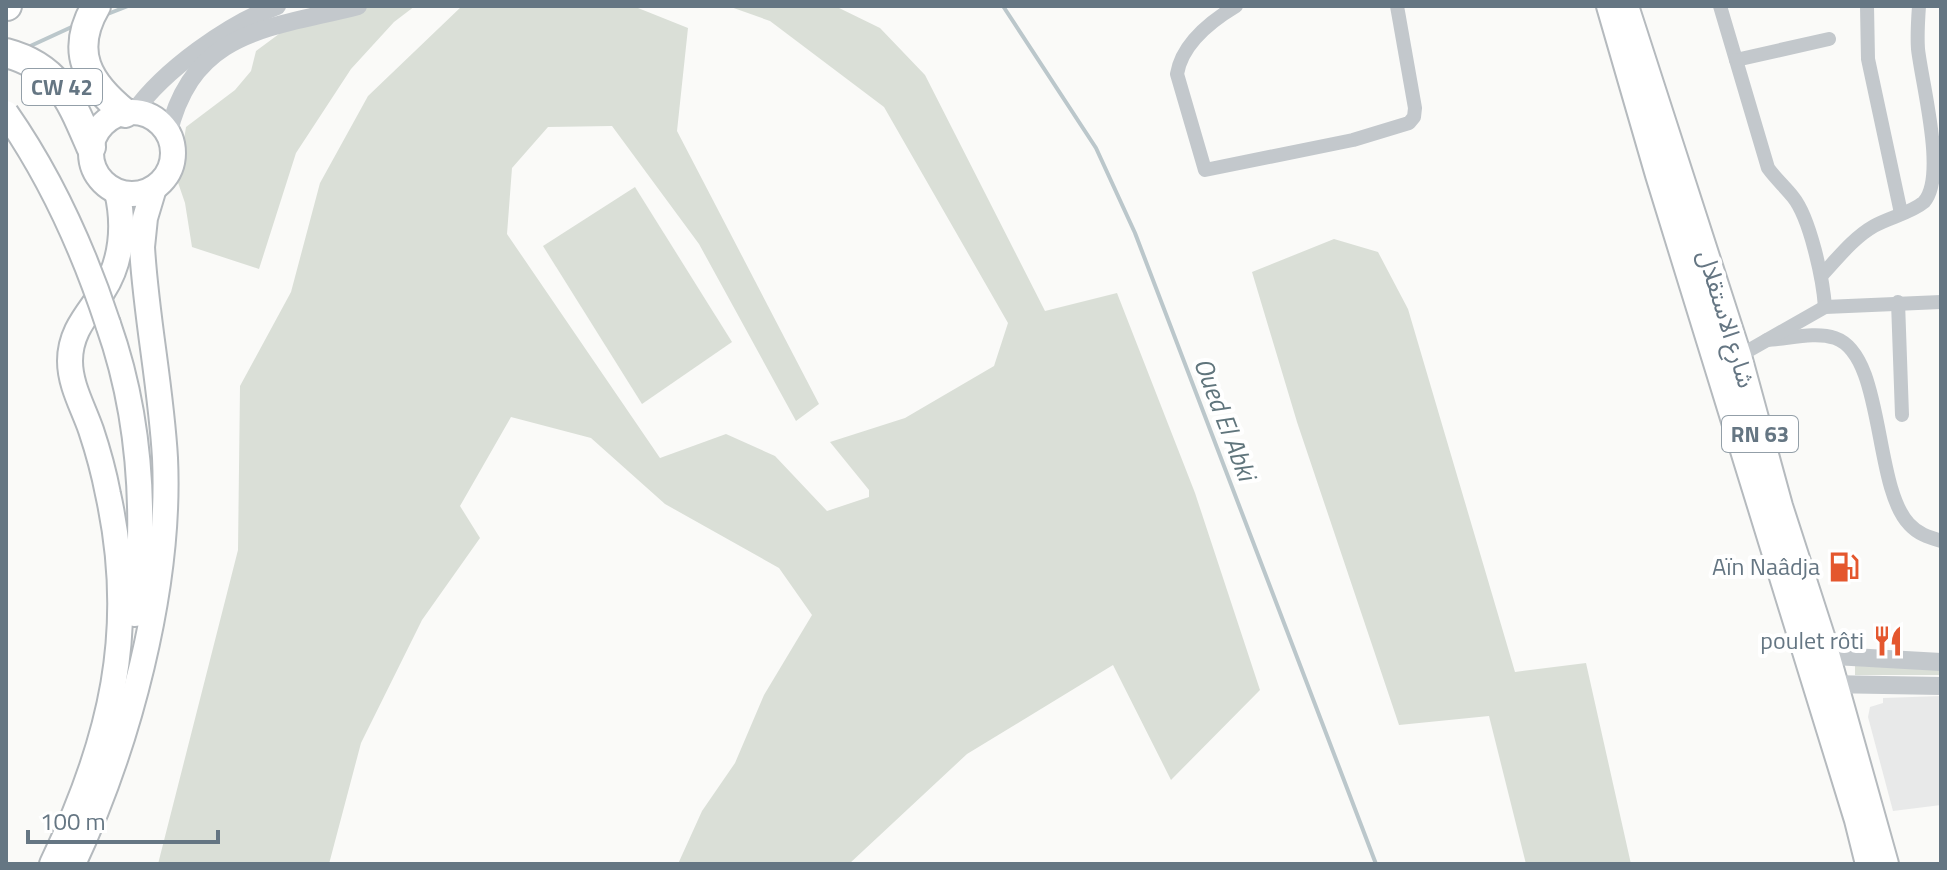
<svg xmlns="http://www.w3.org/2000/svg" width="1947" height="870" font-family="'Titillium Web','Noto Sans Arabic',sans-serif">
  <rect width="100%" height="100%" fill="#fafaf8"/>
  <path fill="#e8e9e9" d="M1941,696V805L1893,811L1868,717L1870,707L1883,703V698Z"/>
  <g fill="#dadfd7">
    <path d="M367,6H415L394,22L351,69L296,153L259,269L192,247L185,203L173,168L182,152L186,127L235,90L251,71L256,51L283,31Z"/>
    <path d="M462,6H633L688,28L677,131L819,404L796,421L699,244L612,126L548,127L512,168L507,234L660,458L726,434L775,456L827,511L869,497V490L830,442L905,418L994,366L1008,323L884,107L770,21L728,6H835L880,28L925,75L1045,311L1117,293L1195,493L1260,690L1171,780L1113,665L967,754L849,864H678L702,811L735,763L764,695L812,615L779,568L665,504L591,438L511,417L460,506L480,538L422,620L361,743L329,864H158L238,550L240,386L291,292L320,183L368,96Z"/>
    <path d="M635,187L732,342L642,404L543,246Z"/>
    <path d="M1334,239L1378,252L1408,309L1515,672L1586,663L1631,864H1526L1489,716L1399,725L1297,422L1252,272Z"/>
    <path d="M1855,666L1941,667V675H1855Z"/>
  </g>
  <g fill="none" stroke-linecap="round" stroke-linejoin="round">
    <g stroke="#bbc7cb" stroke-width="4">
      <path d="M1003,6L1096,148L1135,233L1376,864"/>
      <path d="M105,15L128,6"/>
      <path d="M26,48L76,25"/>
    </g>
    <g stroke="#b5babe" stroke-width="28">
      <g id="primary">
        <path d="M1609,6L1658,175L1857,820L1868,864"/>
        <path d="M1626,6L1739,356L1780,506L1822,636L1886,864"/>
      </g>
    </g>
    <g stroke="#b4b9bd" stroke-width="28">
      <g id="trunk">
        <circle cx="132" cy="153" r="41"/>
        <path d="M108,324C141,417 146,516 135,614"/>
        <path d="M52,864C111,741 138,630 108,494C104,473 98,451 91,430C83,407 70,385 70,361C70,331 88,314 103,291C122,262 125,225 117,192"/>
        <path d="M73,864C128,747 171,588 165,458C161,387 146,317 142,247L145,218L154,188"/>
      </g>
    </g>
    <g stroke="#b4b9bd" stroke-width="32">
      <g id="motorway">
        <path d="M6,6H7"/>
        <path d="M96,6C69,52 88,83 125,113"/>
        <path d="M6,53C59,67 71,101 91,147"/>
      </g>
    </g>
    <g stroke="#c3c8cc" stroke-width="14">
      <path d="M1236,6C1211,21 1182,44 1177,74L1205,170L1353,140L1409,123L1414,117L1415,108L1397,6"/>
      <path d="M1720,6L1736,60L1829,39"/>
      <path d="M1867,6L1868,59L1901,213"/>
      <path d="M1736,60L1768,168C1776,179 1785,187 1793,197C1810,218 1823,279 1825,307"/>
      <path d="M1821,276C1837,259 1853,238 1874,226C1890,217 1911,213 1924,202C1947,176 1922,85 1918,49C1917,35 1918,20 1919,6"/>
      <path d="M1898,302L1902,415"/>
      <path d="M1767,340C1788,339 1815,331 1835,338C1885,355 1873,486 1909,524C1918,534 1928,537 1941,541"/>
      <path d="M1739,356L1825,307L1941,302"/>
    </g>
    <g stroke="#c3c8cc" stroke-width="18">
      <path d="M134,112C164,70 228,24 277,6"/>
      <path d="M168,135C193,28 270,29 358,6"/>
      <path d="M1816,655L1941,662"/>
      <path d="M1826,684L1941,686"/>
    </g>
    <use href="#primary" stroke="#fff" stroke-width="24"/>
    <use href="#trunk" stroke="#fff" stroke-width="24"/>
    <use href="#motorway" stroke="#fff" stroke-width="28"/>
    <g stroke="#b4b9bd" stroke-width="28" stroke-linecap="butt">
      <path id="trunk-bridge" d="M6,113C52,179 83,248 108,324"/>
    </g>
    <use href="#trunk-bridge" stroke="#fff" stroke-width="24"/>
  </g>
  <defs>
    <g id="fuel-bare" transform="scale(2.4)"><path d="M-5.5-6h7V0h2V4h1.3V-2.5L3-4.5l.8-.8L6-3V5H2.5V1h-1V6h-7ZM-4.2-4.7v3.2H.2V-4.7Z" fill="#e4572e" stroke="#fff" stroke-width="2.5" paint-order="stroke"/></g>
    <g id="restaurant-bare" transform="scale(2.4)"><path d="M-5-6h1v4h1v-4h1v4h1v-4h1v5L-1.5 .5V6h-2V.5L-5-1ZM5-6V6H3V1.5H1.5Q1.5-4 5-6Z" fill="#e4572e" stroke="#fff" stroke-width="2.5" paint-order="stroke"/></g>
  </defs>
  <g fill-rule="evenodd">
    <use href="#fuel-bare" x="1844" y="567"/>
    <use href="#restaurant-bare" x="1888" y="641"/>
  </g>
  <g text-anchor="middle" stroke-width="8" stroke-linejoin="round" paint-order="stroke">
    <g fill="#fff" stroke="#939fa8" stroke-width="2">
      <rect x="22" y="69" width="80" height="36" rx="6"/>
      <rect x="1722" y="416" width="76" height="36" rx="6"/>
    </g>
    <g font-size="22" font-weight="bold" fill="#657683">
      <text x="62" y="95">CW 42</text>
      <text x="1760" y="442">RN 63</text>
    </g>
    <g font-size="24" fill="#657683" stroke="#fff">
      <text transform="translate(1726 319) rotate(73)" y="8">شارع الاستقلال</text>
    </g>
    <g font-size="24" fill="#657683" stroke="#fff" text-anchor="end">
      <text x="1820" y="575">Aïn Naâdja</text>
      <text x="1864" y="649">poulet rôti</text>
    </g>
    <g font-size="26" font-style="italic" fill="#60757c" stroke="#fff">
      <text transform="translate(1225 419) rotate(69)" y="9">Oued El Abki</text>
    </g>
  </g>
  <rect width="1947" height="870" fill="none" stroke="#657683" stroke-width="16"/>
  <path d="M28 830v12h190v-12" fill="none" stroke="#657683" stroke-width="4"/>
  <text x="40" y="830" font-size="24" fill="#657683" stroke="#ffffff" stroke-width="6" paint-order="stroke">100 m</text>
</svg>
